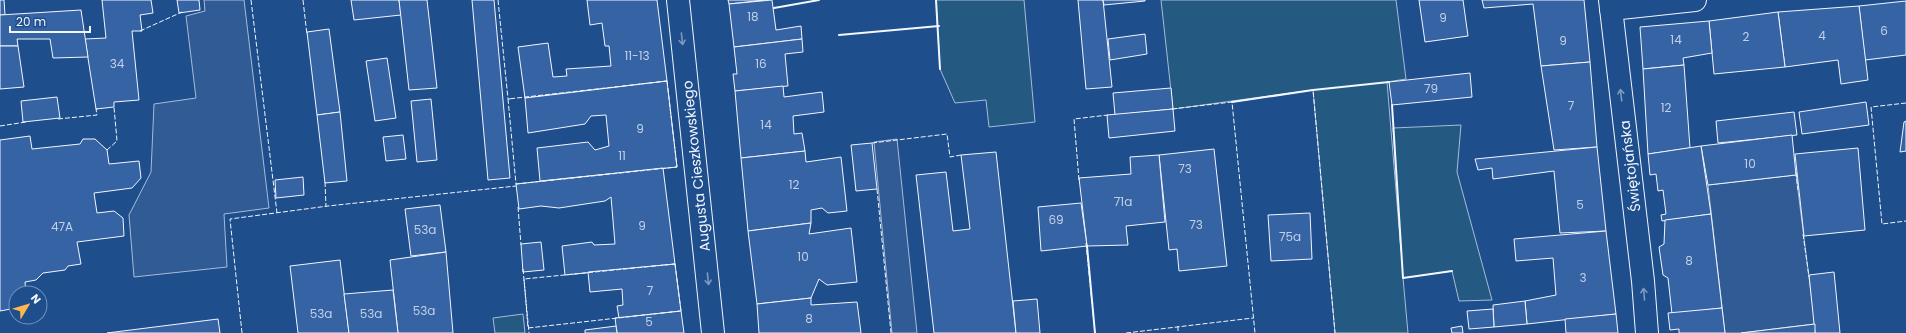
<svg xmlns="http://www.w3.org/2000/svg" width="1906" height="333" font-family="Poppins,sans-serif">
  <rect width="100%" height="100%" fill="#1f4e8c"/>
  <g fill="#245a82" stroke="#a8bbd7">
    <path d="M936,0H1024L1035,122L989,127L986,100L955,103L940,69Z"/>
    <path d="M1161,0H1396L1406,79L1387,82L1401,251L1393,128L1461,125L1457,172L1492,300L1459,301L1452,271L1403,278L1408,333H1335L1313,90L1173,109Z"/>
    <path d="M523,314L525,333H495L493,318Z"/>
  </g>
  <g fill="#305b95" stroke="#a8bbd7">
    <path d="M204,0H244L269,208L224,214L227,267L134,277L129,215L151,172L154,104L196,98L186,16L205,11Z"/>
    <path d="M897,139L917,333H892L874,142Z"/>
    <path d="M1796,175L1815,324L1741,333H1725L1708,185Z"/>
  </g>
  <g fill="#3563a3" stroke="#f2f6ff">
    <path d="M0,0H4L5,15H0Z"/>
    <path d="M102,0H151L153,13L140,15L142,31H132L139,100L114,102V107L96,109L85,39L106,38Z"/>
    <path d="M177,0H199L200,10L179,13Z"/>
    <path d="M351,0H399L401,15L354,20Z"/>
    <path d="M399,0H427L437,88L409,90Z"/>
    <path d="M472,0H494L510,178L488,180Z"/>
    <path d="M587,0H657L667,81L525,98L518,47L548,43L553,77L567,76L566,69L611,66L609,46H605L602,23L590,25Z"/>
    <path d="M728,0H765L729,4Z"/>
    <path d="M772,0L776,30L801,26L802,39L734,47L729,4Z"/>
    <path d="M1078,0H1103L1112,87L1086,89Z"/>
    <path d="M1103,0H1145V1L1104,5Z"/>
    <path d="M1419,0H1463L1468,36L1425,42Z"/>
    <path d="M1482,0H1584L1590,62L1541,66L1533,4L1484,8Z"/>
    <path d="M1906,1V55L1865,60L1859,6Z"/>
    <path d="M1859,6L1868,80L1841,84L1838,60L1785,67L1778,12Z"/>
    <path d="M81,10L88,57L53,58L50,39H17L18,46H0V15Z"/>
    <path d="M1778,12L1785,67L1714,74L1709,21Z"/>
    <path d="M1709,21L1712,53L1683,58L1684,65L1643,69L1640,27Z"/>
    <path d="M329,29L340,112L317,115L307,32Z"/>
    <path d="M1145,34L1147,54L1110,60L1108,39Z"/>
    <path d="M802,39L803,52L785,54L788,86L735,91L733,74H737L734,47Z"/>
    <path d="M0,46H18L24,87L0,89Z"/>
    <path d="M387,58L396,118L375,121L366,61Z"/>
    <path d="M1590,62L1597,147L1554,150L1541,66Z"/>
    <path d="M1684,65L1690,148L1648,154L1643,69Z"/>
    <path d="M1470,73L1472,97L1392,105L1389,82Z"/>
    <path d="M667,81L677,167L540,181L537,148L588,142L595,150L609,146L606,115L591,116L585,124L528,133L525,98Z"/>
    <path d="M783,86L784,97L822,92L824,112L793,116L794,134L802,133L805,151L741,158L735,91Z"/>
    <path d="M1171,88L1173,109L1115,115L1113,93Z"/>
    <path d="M57,97L60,118L23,122L21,101Z"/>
    <path d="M431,99L437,160L417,162L411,101Z"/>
    <path d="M1866,102L1869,125L1802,134L1799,112Z"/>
    <path d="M1173,109L1175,131L1109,138L1107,115Z"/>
    <path d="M340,112L347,181L325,183L317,115Z"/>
    <path d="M1794,112L1797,135L1718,143L1716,121Z"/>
    <path d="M1906,121V151L1900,152L1904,122Z"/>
    <path d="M403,135L406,159L386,161L383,137Z"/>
    <path d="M1792,135L1796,175L1708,185L1701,146Z"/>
    <path d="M30,136L32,149L80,144L83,139H95L107,150L109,164L139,161L141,178L132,188L94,193L97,213L114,211L123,218L124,236L77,242L81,264L68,266L65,270L43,273L36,280L25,282L26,293H16V308L0,311V140Z"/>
    <path d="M872,143L877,189L856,191L851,145Z"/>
    <path d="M1701,146L1711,214L1662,221L1661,215L1666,214L1663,190L1658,191L1656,174L1650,175L1648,154Z"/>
    <path d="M1597,147L1606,231L1560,233L1554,171L1493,179L1492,168L1478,170L1475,159Z"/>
    <path d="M1858,148L1865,230L1804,236L1795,154Z"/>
    <path d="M1214,149L1227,266L1179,271L1177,249L1169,250L1159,155Z"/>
    <path d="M805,151L806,162L841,157L847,211L828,213L822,208L811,210V223L748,231L741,158Z"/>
    <path d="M996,152L1016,333H934L916,175L946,172L953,231L970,229L961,155Z"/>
    <path d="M1159,155L1165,222L1126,226L1128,245L1087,246L1079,178L1131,174L1130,157Z"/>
    <path d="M663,168L675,264L565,275L562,246L592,242L594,245L615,244L611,197L605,201L559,208L541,206L519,209L516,184Z"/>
    <path d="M303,177L304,195L276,198L275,180Z"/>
    <path d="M1081,203L1087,246L1041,251L1038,207Z"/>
    <path d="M440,205L446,252L411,256L405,209Z"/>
    <path d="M1310,213L1312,259L1271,261L1268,215Z"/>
    <path d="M1711,214L1722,308L1672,314L1668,278L1663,275L1659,247L1664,244L1665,220Z"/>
    <path d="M811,223L809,234L851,228L857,282L827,285L819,279L811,298L757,304L748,231Z"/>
    <path d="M1606,231L1616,314L1527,324L1525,301L1556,295L1553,258L1516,261L1514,239Z"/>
    <path d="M541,242L544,270L523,272L521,244Z"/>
    <path d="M446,252L453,333H398L390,260Z"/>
    <path d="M340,260L349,333H298L290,266Z"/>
    <path d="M675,264L681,311L619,318L617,306L623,305L622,289L590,292L588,272Z"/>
    <path d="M1834,272L1840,333H1815L1809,275Z"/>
    <path d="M393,290L398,333H349L344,294Z"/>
    <path d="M811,298V305L857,302L861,333H759L757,304Z"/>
    <path d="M1037,299L1040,333H1016L1013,301Z"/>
    <path d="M1525,301L1527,324L1494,327L1493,305Z"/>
    <path d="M1722,308L1725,333H1679V329L1670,330L1668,313Z"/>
    <path d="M1493,309L1494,327L1469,329L1467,311Z"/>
    <path d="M681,311L684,333H617L615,318Z"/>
    <path d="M1616,314L1618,333H1566L1565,319Z"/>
    <path d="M218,319L220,333H107Z"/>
    <path d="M1815,324V333H1741Z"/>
    <path d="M616,326L617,333H585V330Z"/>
    <path d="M1462,326L1463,333H1452L1451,328Z"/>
  </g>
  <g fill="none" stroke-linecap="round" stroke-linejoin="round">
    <g stroke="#f2f6ff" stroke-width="24">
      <g id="minor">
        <path d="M678,0L713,333"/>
        <path d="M1611,9L1695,0"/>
      </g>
    </g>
    <g stroke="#f2f6ff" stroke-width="24">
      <path id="tertiary" d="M1610,0L1643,281L1647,333"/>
    </g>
    <use href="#minor" stroke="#1f4e8c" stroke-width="22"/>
    <use href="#tertiary" stroke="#1f4e8c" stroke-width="22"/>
    <g stroke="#f2f6ff" stroke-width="1" stroke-dasharray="5 2" stroke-linecap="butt">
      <path d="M251,0L277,213"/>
      <path d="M303,0L307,35"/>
      <path d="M498,0L508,99H510"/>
      <path d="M140,31L182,12"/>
      <path d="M667,81L677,167L516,184L508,99Z"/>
      <path d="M1232,102L1313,90L1335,333"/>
      <path d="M1906,103L1871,107L1882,224L1906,221"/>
      <path d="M1172,109L1232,102L1255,333"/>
      <path d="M58,119L97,115L96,109H99"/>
      <path d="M0,126L26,122"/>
      <path d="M872,143L947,134L950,157L961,155"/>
      <path d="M107,150L117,141L114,107"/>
      <path d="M1796,172L1798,190"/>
      <path d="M1079,180L1074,119L1108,115"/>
      <path d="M325,182L326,207"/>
      <path d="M877,189L891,333"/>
      <path d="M518,207L521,245"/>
      <path d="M1803,234L1809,277"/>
      <path d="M1086,243L1095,333"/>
      <path d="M675,264L681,311L528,328L524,279Z"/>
      <path d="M523,269L529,333"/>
      <path d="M1178,326V333"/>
      <path d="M242,333L230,219L328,206L516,186"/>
      <path d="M1126,333L1253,318"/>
    </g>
    <g stroke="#f2f6ff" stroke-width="2">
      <path d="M936,0L940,69"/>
      <path d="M774,8L819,0"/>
      <path d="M839,35L939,26"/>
      <path d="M1232,102L1313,90L1389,82"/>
      <path d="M1392,105L1403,278L1452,271"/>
      <path d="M1087,246L1095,333"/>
    </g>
  </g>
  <defs><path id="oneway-shaft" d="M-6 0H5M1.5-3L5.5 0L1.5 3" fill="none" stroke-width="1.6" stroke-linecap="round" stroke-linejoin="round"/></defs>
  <g stroke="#7e9ac0">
    <use href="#oneway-shaft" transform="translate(682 39) rotate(84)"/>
    <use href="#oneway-shaft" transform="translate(1621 95) rotate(-97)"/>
    <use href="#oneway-shaft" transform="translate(708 279) rotate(84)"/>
    <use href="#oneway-shaft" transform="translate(1644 294) rotate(-95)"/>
  </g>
  <g text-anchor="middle" stroke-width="3" stroke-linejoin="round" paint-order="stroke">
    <g font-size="12" fill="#c3d1e8">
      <text x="753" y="21">18</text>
      <text x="1443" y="22">9</text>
      <text x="1884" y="35">6</text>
      <text x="1822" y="40">4</text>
      <text x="1746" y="41">2</text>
      <text x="1676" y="44">14</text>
      <text x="1563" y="45">9</text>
      <text x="637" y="60">11-13</text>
      <text x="117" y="68">34</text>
      <text x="761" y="68">16</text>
      <text x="1431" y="93">79</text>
      <text x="1571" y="110">7</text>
      <text x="1666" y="112">12</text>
      <text x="766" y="129">14</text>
      <text x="640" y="133">9</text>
      <text x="622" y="160">11</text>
      <text x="1750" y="168">10</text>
      <text x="1185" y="173">73</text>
      <text x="794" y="189">12</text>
      <text x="1123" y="206">71a</text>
      <text x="1580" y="209">5</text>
      <text x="1056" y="224">69</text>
      <text x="1196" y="229">73</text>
      <text x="642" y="230">9</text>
      <text x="62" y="231">47A</text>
      <text x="425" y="234">53a</text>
      <text x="1290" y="241">75a</text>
      <text x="803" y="261">10</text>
      <text x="1689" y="265">8</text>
      <text x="1583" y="282">3</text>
      <text x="650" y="295">7</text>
      <text x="424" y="315">53a</text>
      <text x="321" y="318">53a</text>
      <text x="371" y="318">53a</text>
      <text x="809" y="323">8</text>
      <text x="649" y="326">5</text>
    </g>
    <g font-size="14" fill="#f2f6ff" stroke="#1f4e8c">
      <text transform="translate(696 166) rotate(-96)" y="5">Augusta Cieszkowskiego</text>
      <text transform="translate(1630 166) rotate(-97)" y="5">Świętojańska</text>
    </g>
  </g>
  <g transform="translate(28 305) rotate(52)"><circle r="19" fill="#1f4e8c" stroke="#7391ba"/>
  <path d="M0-3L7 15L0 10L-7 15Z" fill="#ffb74d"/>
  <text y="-6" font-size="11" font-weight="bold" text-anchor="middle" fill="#f2f6ff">N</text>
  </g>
  <path d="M10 26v6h80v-6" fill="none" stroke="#f2f6ff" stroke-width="2"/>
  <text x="16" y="26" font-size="12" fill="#f2f6ff" stroke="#1f4e8c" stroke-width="3" paint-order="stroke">20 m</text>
</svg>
